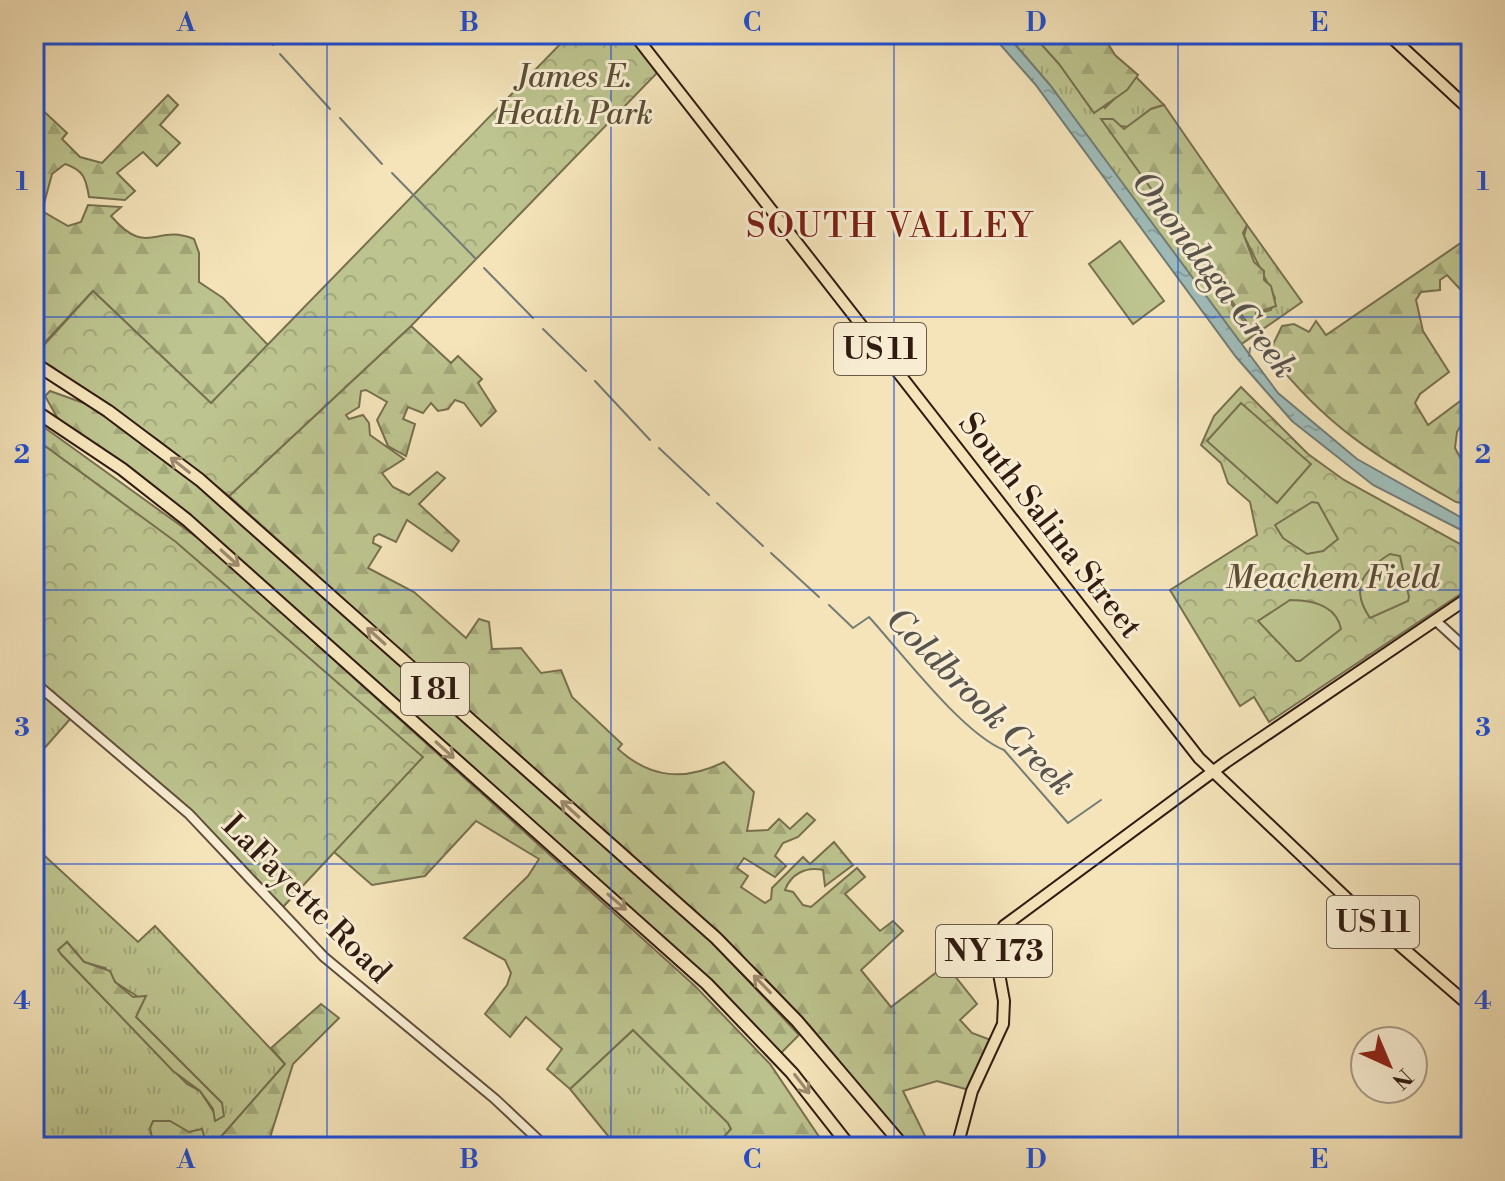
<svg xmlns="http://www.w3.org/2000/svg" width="1505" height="1181" font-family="'Libre Bodoni',serif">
  <defs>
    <pattern id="grass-tufts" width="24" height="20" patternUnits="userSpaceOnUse" patternTransform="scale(2)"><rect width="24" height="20" fill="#bdc48f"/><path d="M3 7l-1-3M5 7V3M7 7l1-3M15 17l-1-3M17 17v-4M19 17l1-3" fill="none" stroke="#a3a87a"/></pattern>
    <pattern id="forest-firs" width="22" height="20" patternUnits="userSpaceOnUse" patternTransform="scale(2)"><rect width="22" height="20" fill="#bdc48f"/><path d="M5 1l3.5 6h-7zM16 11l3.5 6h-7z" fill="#a3a87a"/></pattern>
    <pattern id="park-crowns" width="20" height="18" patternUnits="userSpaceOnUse" patternTransform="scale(2)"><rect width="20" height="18" fill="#bdc48f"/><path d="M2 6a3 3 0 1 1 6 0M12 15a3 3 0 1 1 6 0" fill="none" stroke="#a3a87a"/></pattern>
    <pattern id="water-ripples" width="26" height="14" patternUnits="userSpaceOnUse" patternTransform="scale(2)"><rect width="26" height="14" fill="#9fbcb9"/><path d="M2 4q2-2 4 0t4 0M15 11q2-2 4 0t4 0" fill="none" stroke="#89a19e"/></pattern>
  </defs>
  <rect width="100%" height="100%" fill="#f5e4ba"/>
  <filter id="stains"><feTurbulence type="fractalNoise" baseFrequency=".0025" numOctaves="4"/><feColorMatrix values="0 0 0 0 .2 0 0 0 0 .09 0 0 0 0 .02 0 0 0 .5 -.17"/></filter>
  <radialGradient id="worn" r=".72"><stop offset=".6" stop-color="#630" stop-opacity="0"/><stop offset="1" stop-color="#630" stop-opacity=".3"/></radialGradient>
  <g fill="url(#grass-tufts)" stroke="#777050" stroke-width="2" fill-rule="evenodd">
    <path d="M1006,34H1032L1105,108L1136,77L1164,105L1151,109L1130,127L1118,126L1177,225L1251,332L1256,329V314L1271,310L1275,298L1244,236L1247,225L1302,302L1240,345L1050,85Z"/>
    <path d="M34,687L71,718L34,760Z"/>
    <path d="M34,846L138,942L155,926L285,1064L212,1147H43L34,1139ZM67,942L84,962L105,968L115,982L138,997L136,1017L222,1103L215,1114L200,1091L187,1084L61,954Z"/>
    <path d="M633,1030L728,1123L731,1129L715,1147H617L570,1089Z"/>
  </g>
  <g fill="url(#forest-firs)" stroke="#777050" stroke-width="2">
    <path d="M1032,34H1102L1115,55L1138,75L1127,90L1094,113L1059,64Z"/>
    <path d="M168,95L178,105L160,125L180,143L157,166L143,152L117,173L135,191L125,200L89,197C86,179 84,170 65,164L52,174L42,211L68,226L81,222L88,205L121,207L111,216C148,259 155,223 194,239L199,253V282L223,298L268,345L211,404L93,291L34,354V102L67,133L62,139L80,157L102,163Z"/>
    <path d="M1164,105L1247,225L1243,233L1254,262L1264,271V280L1271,286L1276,306L1256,313L1254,332L1101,119H1113L1124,129L1151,109Z"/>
    <path d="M1471,236V301L1447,275L1440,280V290L1421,292L1416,300L1423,331L1449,372L1420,394L1415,403L1428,425L1471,393V408L1457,432L1455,448L1471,477V505L1456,502C1378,458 1325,426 1269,353L1282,326L1294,324L1309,332L1316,321L1326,335Z"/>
    <path d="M411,326L451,363L458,356L482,379L478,383L496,411L481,426L464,403L455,400L448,409L438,411L431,403L423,413L408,407L403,419L415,424L406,456L388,446L377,420L387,402L366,390L361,391L359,407L346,415L349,419L363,415L369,423L370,435L404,459L382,473L393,487L409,495L437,472L445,478L419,504L459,541L452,551L407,520L396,542L379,534L374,537L373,543L381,547L368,568L414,592L466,638L479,619L489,622L492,649L521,648L541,673L561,670L572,697L622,744L618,749C651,779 685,781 724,762L754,792L747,831L768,830L779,819L790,829L807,813L815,820L798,837L783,843L775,856L786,866L775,877L744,858L737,868L748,876L741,887L765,903L771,899L772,888L803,857L810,864L834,842L853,865L825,886L823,870C806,866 791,874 785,890L793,892L803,905L811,907L857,868L865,877L845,894L880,931L893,921L903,931L861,970L891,1007L946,965L977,1004L960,1020L972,1033L991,1040L969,1090L937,1081L903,1091L926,1138L953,1147H910L810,1026L760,973L229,496Z"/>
    <path d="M50,391L92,406L211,496L715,945L799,1035L779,1055L716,985L218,540L139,475L58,419L45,396Z"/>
    <path d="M34,420L202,541L695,986L770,1064L826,1147H715L731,1129L728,1123L633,1030L570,1089L547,1069L562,1049L526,1017L510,1037L485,1014L507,985L511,973L505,960L464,938L528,876L539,859L476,821L425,876L372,885L334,852L282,908L120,501L34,438Z"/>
    <path d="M67,942L84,962L110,971L115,982L133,997L146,996L136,1017L222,1103L224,1116L215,1121L213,1109L200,1091L173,1071L61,954L58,950Z"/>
    <path d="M321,1004L339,1018L293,1064L267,1147H212L285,1064L271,1048Z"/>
    <path d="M153,1121H170L189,1132L202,1129L205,1139L200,1147H154L150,1128Z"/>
  </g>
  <g fill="url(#park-crowns)" stroke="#777050" stroke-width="2">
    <path d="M570,34H629L657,73L411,326L229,496L158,440L34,356L93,291L211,403Z"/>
    <path d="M1241,387L1308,454L1344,480L1471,550V587L1269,722L1254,697L1240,706L1170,590L1257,535L1250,502L1228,483L1221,463L1201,445L1214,416Z"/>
    <path d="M34,438L176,542L423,757L282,908L206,827L34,678Z"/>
  </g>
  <g fill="#bdc48f" stroke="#777050" stroke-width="2">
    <path d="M1120,241L1164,301L1133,324L1089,264Z"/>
    <path d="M1241,403L1311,464L1277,503L1207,441Z"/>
    <path d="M1312,502L1318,503L1338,539L1323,551L1307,554L1283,538L1275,525Z"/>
    <path d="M1390,554L1400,556L1409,597L1408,601L1370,618C1350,589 1362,571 1390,554Z"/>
    <path d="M1290,600C1311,600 1336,604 1341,629L1300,661H1296L1258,621Z"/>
  </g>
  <path fill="url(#water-ripples)" stroke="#737c76" stroke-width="2" d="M991,34H1006L1050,85L1278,393L1357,459L1471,523V535L1373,485L1292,421L1236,357L1035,84Z"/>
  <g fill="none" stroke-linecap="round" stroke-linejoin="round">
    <g stroke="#737c76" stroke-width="2">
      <path d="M262,34L273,45"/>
      <path d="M280,54L330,109"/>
      <path d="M340,118L382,164"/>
      <path d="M392,173L476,259"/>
      <path d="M484,268L533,318"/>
      <path d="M543,329L586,371"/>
      <path d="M1249,356L1250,348"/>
      <path d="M595,381L650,440"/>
      <path d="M659,448L709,495"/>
      <path d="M717,503L763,546"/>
      <path d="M771,553L819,597"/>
      <path d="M829,605L853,628L869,617C901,652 962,733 1004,750L1068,823L1101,800"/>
    </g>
    <g stroke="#624d3b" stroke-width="12">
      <g id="minor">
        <path d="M1435,620L1471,653"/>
        <path d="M34,682L189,814L324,957L495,1099L546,1147"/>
      </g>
    </g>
    <g stroke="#311b11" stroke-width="14">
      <g id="major">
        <path d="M634,34L1199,758L1359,910L1471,1007"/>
        <path d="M1388,34L1471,111"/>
        <path d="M957,1147L972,1091L1003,1024L1004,1001L994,946L1004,926L1226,762L1471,596"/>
      </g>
    </g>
    <g stroke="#311b11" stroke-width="15">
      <g id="highway">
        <path d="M34,363L108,411L200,480L716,938L797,1021L904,1147"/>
        <path d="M34,410L122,469L187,520L707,984L792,1073L850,1147"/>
      </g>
    </g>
    <use href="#minor" stroke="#f8edd2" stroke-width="8"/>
    <use href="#major" stroke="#f5e4ba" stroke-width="10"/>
    <use href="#highway" stroke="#f5e4ba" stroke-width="11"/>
  </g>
  <defs><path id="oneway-shaft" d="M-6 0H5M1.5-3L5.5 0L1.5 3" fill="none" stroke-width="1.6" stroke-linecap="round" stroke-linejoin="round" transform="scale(2)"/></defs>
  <g stroke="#9d8a6e">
    <use href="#oneway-shaft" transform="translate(180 465) rotate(-142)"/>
    <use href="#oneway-shaft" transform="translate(230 558) rotate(42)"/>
    <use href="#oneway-shaft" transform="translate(376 636) rotate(-138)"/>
    <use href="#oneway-shaft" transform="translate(445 750) rotate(42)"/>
    <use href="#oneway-shaft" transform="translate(570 809) rotate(-138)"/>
    <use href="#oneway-shaft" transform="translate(617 902) rotate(41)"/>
    <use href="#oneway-shaft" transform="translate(762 984) rotate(-134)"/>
    <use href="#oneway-shaft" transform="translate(802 1084) rotate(52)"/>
  </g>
  <path fill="none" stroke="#1d4ed8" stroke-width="2" stroke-opacity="0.55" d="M327,34V1147M611,34V1147M894,34V1147M1178,34V1147M34,317H1471M34,590H1471M34,864H1471"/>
  <g text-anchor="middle" stroke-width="6" stroke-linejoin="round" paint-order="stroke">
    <g fill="#f8edd2" stroke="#6d5a4b" stroke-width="2">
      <rect x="834" y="323" width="92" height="52" rx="6"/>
      <rect x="401" y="663" width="68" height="52" rx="6"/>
      <rect x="1327" y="896" width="92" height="52" rx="6"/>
      <rect x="936" y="925" width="116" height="52" rx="6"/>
    </g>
    <g font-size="30" font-weight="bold" fill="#311b11">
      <text x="880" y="359">US 11</text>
      <text x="435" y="699">I 81</text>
      <text x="1373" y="932">US 11</text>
      <text x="994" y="961">NY 173</text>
    </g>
    <g font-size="32" font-style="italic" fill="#5b4e37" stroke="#f8edd2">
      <text x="574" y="87">James E.<tspan x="574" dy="37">Heath Park</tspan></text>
      <text x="1332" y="588">Meachem Field</text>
    </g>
    <g font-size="32" fill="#311b11" stroke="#f8edd2">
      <text transform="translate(1051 525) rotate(52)" y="11">South Salina Street</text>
      <text transform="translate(307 898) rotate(45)" y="11">LaFayette Road</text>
    </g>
    <g font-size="34" letter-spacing="2" fill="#7a1f14" stroke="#f8edd2">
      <text x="890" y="237">SOUTH VALLEY</text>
    </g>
    <g font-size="34" font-style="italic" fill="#58534c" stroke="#f8edd2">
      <text transform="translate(1215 274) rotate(53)" y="12">Onondaga Creek</text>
      <text transform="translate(981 701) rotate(45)" y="12">Coldbrook Creek</text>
    </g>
  </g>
  <rect width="1505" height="1181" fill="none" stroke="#f5e4ba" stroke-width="88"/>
  <g transform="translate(1389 1065) rotate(136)"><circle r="38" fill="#f8edd2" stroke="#a89985" stroke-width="2"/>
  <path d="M0-6L14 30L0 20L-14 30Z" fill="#8f2418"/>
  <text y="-12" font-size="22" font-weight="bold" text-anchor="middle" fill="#311b11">N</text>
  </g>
  <rect x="44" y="44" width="1417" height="1093" fill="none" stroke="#1d4ed8" stroke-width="3"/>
  <g font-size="26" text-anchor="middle" font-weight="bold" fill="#1d4ed8">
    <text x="186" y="31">A</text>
    <text x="469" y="31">B</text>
    <text x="752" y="31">C</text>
    <text x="1036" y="31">D</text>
    <text x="1319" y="31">E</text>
    <text x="22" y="190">1</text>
    <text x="1483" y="190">1</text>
    <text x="22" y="463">2</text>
    <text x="1483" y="463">2</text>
    <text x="22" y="736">3</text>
    <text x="1483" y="736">3</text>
    <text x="22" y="1009">4</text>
    <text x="1483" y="1009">4</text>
    <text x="186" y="1168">A</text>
    <text x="469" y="1168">B</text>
    <text x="752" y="1168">C</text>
    <text x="1036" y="1168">D</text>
    <text x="1319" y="1168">E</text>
  </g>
  <rect width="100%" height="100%" filter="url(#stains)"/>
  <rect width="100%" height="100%" fill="url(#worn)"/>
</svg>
